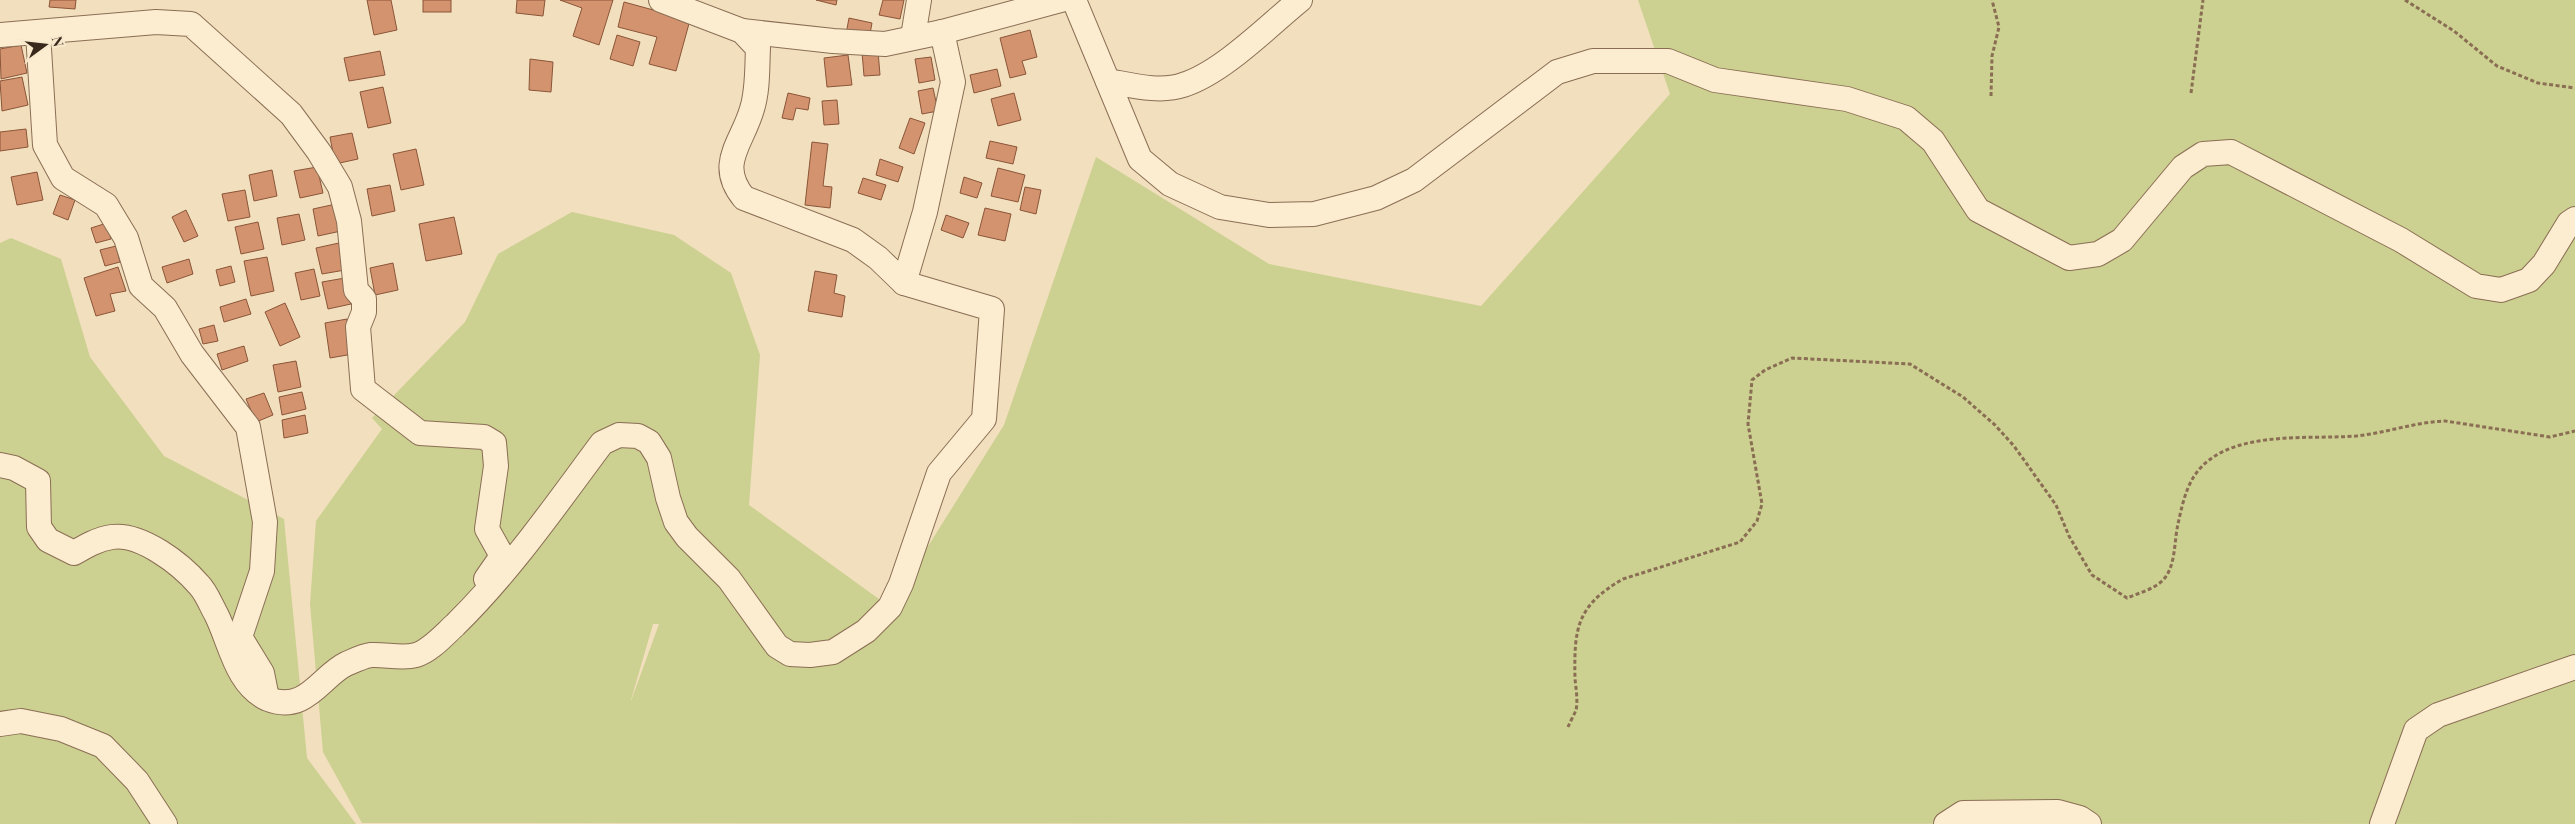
<svg xmlns="http://www.w3.org/2000/svg" width="2575" height="824" font-family="'Playfair Display',serif">
  <rect width="100%" height="100%" fill="#f1dfbd"/>
  <g fill="#ccd090" fill-rule="evenodd">
    <path d="M1638,0H2575V824L362,823L323,752L310,604L316,521L382,429L372,418L465,322L498,254L572,212L674,235L731,273L760,355L749,505L890,607L1004,425L1096,157L1269,264L1481,306L1670,94ZM653,624H659L631,701V700Z"/>
    <path d="M11,238L61,259L90,357L164,456L284,519L307,758L356,824H0V243Z"/>
  </g>
  <g fill="#d3936f" stroke="#8b5538">
    <path d="M50,0H76L75,9L49,7Z"/>
    <path d="M367,0H391L397,30L374,35Z"/>
    <rect x="423" y="0" width="28" height="12"/>
    <path d="M517,0H545L543,16L516,13Z"/>
    <path d="M613,0L599,45L573,36L582,8L560,0Z"/>
    <path d="M816,0H837L836,5Z"/>
    <path d="M883,0H904L900,19L879,15Z"/>
    <path d="M624,2L690,20L676,71L649,64L657,37L618,27Z"/>
    <path d="M849,18L872,23L869,39L846,34Z"/>
    <path d="M1030,30L1037,57L1022,61L1026,74L1010,78L1000,38Z"/>
    <path d="M617,35L640,42L633,66L610,59Z"/>
    <path d="M21,45L27,73L1,79L0,49Z"/>
    <path d="M380,51L385,75L349,81L344,58Z"/>
    <path d="M878,51L880,75L864,76L862,52Z"/>
    <path d="M848,55L852,85L827,87L824,58Z"/>
    <path d="M931,57L935,80L919,83L915,59Z"/>
    <path d="M530,59L553,62L551,92L529,90Z"/>
    <path d="M997,69L1001,86L974,93L970,75Z"/>
    <path d="M22,77L28,105L2,111L0,81Z"/>
    <path d="M383,87L391,123L368,128L360,92Z"/>
    <path d="M933,88L938,111L922,114L918,91Z"/>
    <path d="M788,93L810,98L808,110L796,108L793,120L782,118Z"/>
    <path d="M1014,93L1021,120L998,126L991,99Z"/>
    <path d="M837,100L839,124L824,125L822,101Z"/>
    <path d="M910,118L925,123L914,154L899,148Z"/>
    <path d="M26,129L28,147L0,151V132Z"/>
    <path d="M352,133L358,159L335,164L330,137Z"/>
    <path d="M990,141L1017,147L1013,164L986,158Z"/>
    <path d="M812,142L828,144L823,186L832,187L830,208L805,205Z"/>
    <path d="M416,149L424,185L401,190L393,154Z"/>
    <path d="M880,159L903,167L898,182L876,175Z"/>
    <path d="M317,167L323,193L300,198L294,171Z"/>
    <path d="M998,168L1025,175L1018,202L991,196Z"/>
    <path d="M272,170L277,196L254,201L249,175Z"/>
    <path d="M37,172L43,200L17,205L11,177Z"/>
    <path d="M964,177L982,183L977,198L960,193Z"/>
    <path d="M863,178L886,185L881,200L858,193Z"/>
    <path d="M390,185L395,211L372,216L367,189Z"/>
    <path d="M1025,187L1041,190L1036,214L1020,210Z"/>
    <path d="M245,190L250,217L228,221L222,194Z"/>
    <path d="M60,195L75,200L68,220L53,214Z"/>
    <path d="M336,204L341,231L318,236L313,209Z"/>
    <path d="M985,208L1011,214L1005,241L978,235Z"/>
    <path d="M186,210L198,236L184,242L172,217Z"/>
    <path d="M299,214L305,240L282,245L277,218Z"/>
    <path d="M946,215L969,223L963,238L941,230Z"/>
    <path d="M454,217L462,254L426,261L419,224Z"/>
    <path d="M258,222L264,249L241,254L235,227Z"/>
    <path d="M107,223L111,239L96,243L91,228Z"/>
    <path d="M339,243L345,270L322,274L316,248Z"/>
    <path d="M116,246L120,262L105,266L100,250Z"/>
    <path d="M267,257L274,291L251,296L244,261Z"/>
    <path d="M189,259L193,274L167,283L162,267Z"/>
    <path d="M393,263L398,290L375,295L370,268Z"/>
    <path d="M231,266L235,282L220,286L216,270Z"/>
    <path d="M118,267L126,291L110,294L115,311L96,316L84,278Z"/>
    <path d="M314,269L320,296L301,300L295,273Z"/>
    <path d="M815,271L837,275L834,293L845,296L842,317L808,311Z"/>
    <path d="M345,278L351,304L328,309L322,282Z"/>
    <path d="M246,299L251,314L224,322L220,307Z"/>
    <path d="M285,303L300,337L280,346L265,312Z"/>
    <path d="M347,319L353,354L330,358L325,323Z"/>
    <path d="M214,325L218,341L203,344L199,329Z"/>
    <path d="M244,346L248,361L222,370L217,354Z"/>
    <path d="M296,361L301,387L278,392L273,365Z"/>
    <path d="M302,392L306,409L282,415L279,397Z"/>
    <path d="M264,393L273,415L256,422L246,399Z"/>
    <path d="M305,415L308,433L284,438L282,420Z"/>
  </g>
  <g fill="none" stroke-linecap="round" stroke-linejoin="round">
    <g stroke="#8a6e54" stroke-width="26">
      <g id="street">
        <path d="M1074,0L1140,159L1170,184L1220,207L1269,215L1314,214L1376,198L1414,180L1557,72L1593,61H1668L1715,80L1847,99L1906,118L1933,141L1978,210L2069,258L2098,254L2122,240L2183,167L2203,154L2231,152L2401,240L2476,286L2501,290L2529,280L2544,264L2569,223L2575,219"/>
        <path d="M742,31L833,41L885,44L942,32L1061,0"/>
        <path d="M38,33L45,145L63,178L106,205L126,238L141,286L165,308L192,354L248,427L265,522L262,571L240,637L262,673L267,698"/>
        <path d="M0,35L156,22L191,24L291,114L319,152L340,187L349,221L356,290L364,299V312L358,327L363,389L420,433L484,437L494,443L496,466L487,529L502,556L486,579"/>
        <path d="M913,37L919,0"/>
        <path d="M1108,81C1131,85 1160,93 1183,85C1222,73 1268,26 1300,0"/>
        <path d="M904,283L925,212L953,82L942,32"/>
        <path d="M0,465L14,468L38,481L39,527L48,540L74,553C86,546 98,539 112,537C141,533 181,564 199,585C206,592 211,605 216,614C230,641 236,685 268,699C306,714 321,676 346,664C353,661 363,656 371,655C385,654 402,659 416,655C430,651 444,635 455,625C511,570 555,506 602,443L619,435L638,436L649,442L659,458L668,498L676,522L687,537L729,579L777,646L790,654L810,655L833,652L866,631L890,607L901,584L939,473L984,419L992,309L904,283L878,258L853,240L744,198C716,164 742,144 752,109C758,90 757,68 758,48L742,31L661,0"/>
        <path d="M0,724L21,721L61,729L103,746L137,781L165,824"/>
        <path d="M1946,824L1963,813L2058,812L2080,818L2089,824"/>
        <path d="M2382,824L2416,730L2438,715L2575,667"/>
      </g>
    </g>
    <g stroke="#8a6e54" stroke-width="3" stroke-dasharray="4 2.5" stroke-linecap="butt">
      <path d="M2405,0L2454,31L2497,66L2538,83L2575,88"/>
      <path d="M2191,93L2203,0"/>
      <path d="M1991,96L1992,56L1999,27L1992,0"/>
      <path d="M1568,727C1570,722 1574,715 1576,710C1578,701 1576,688 1575,679C1574,629 1576,606 1623,579L1740,542L1757,521L1762,504L1748,424L1752,380L1765,370L1792,358L1910,364L1963,397L1995,425L2014,446L2056,505L2069,536L2092,575L2127,598C2139,593 2155,589 2164,579C2176,565 2174,541 2178,524C2181,510 2185,491 2193,478C2223,428 2308,440 2356,436C2386,433 2415,422 2445,421L2550,437L2575,431"/>
    </g>
    <use href="#street" stroke="#fcecd0" stroke-width="24"/>
  </g>
  <g transform="translate(45 45) rotate(75)" stroke="#f8e9cd" stroke-width="4" paint-order="stroke">
  <path d="M0-4L9 19L0 12L-9 19Z" fill="#38271b"/>
  <text y="-8" font-size="14" font-weight="bold" text-anchor="middle" fill="#38271b">N</text>
  </g>
</svg>
